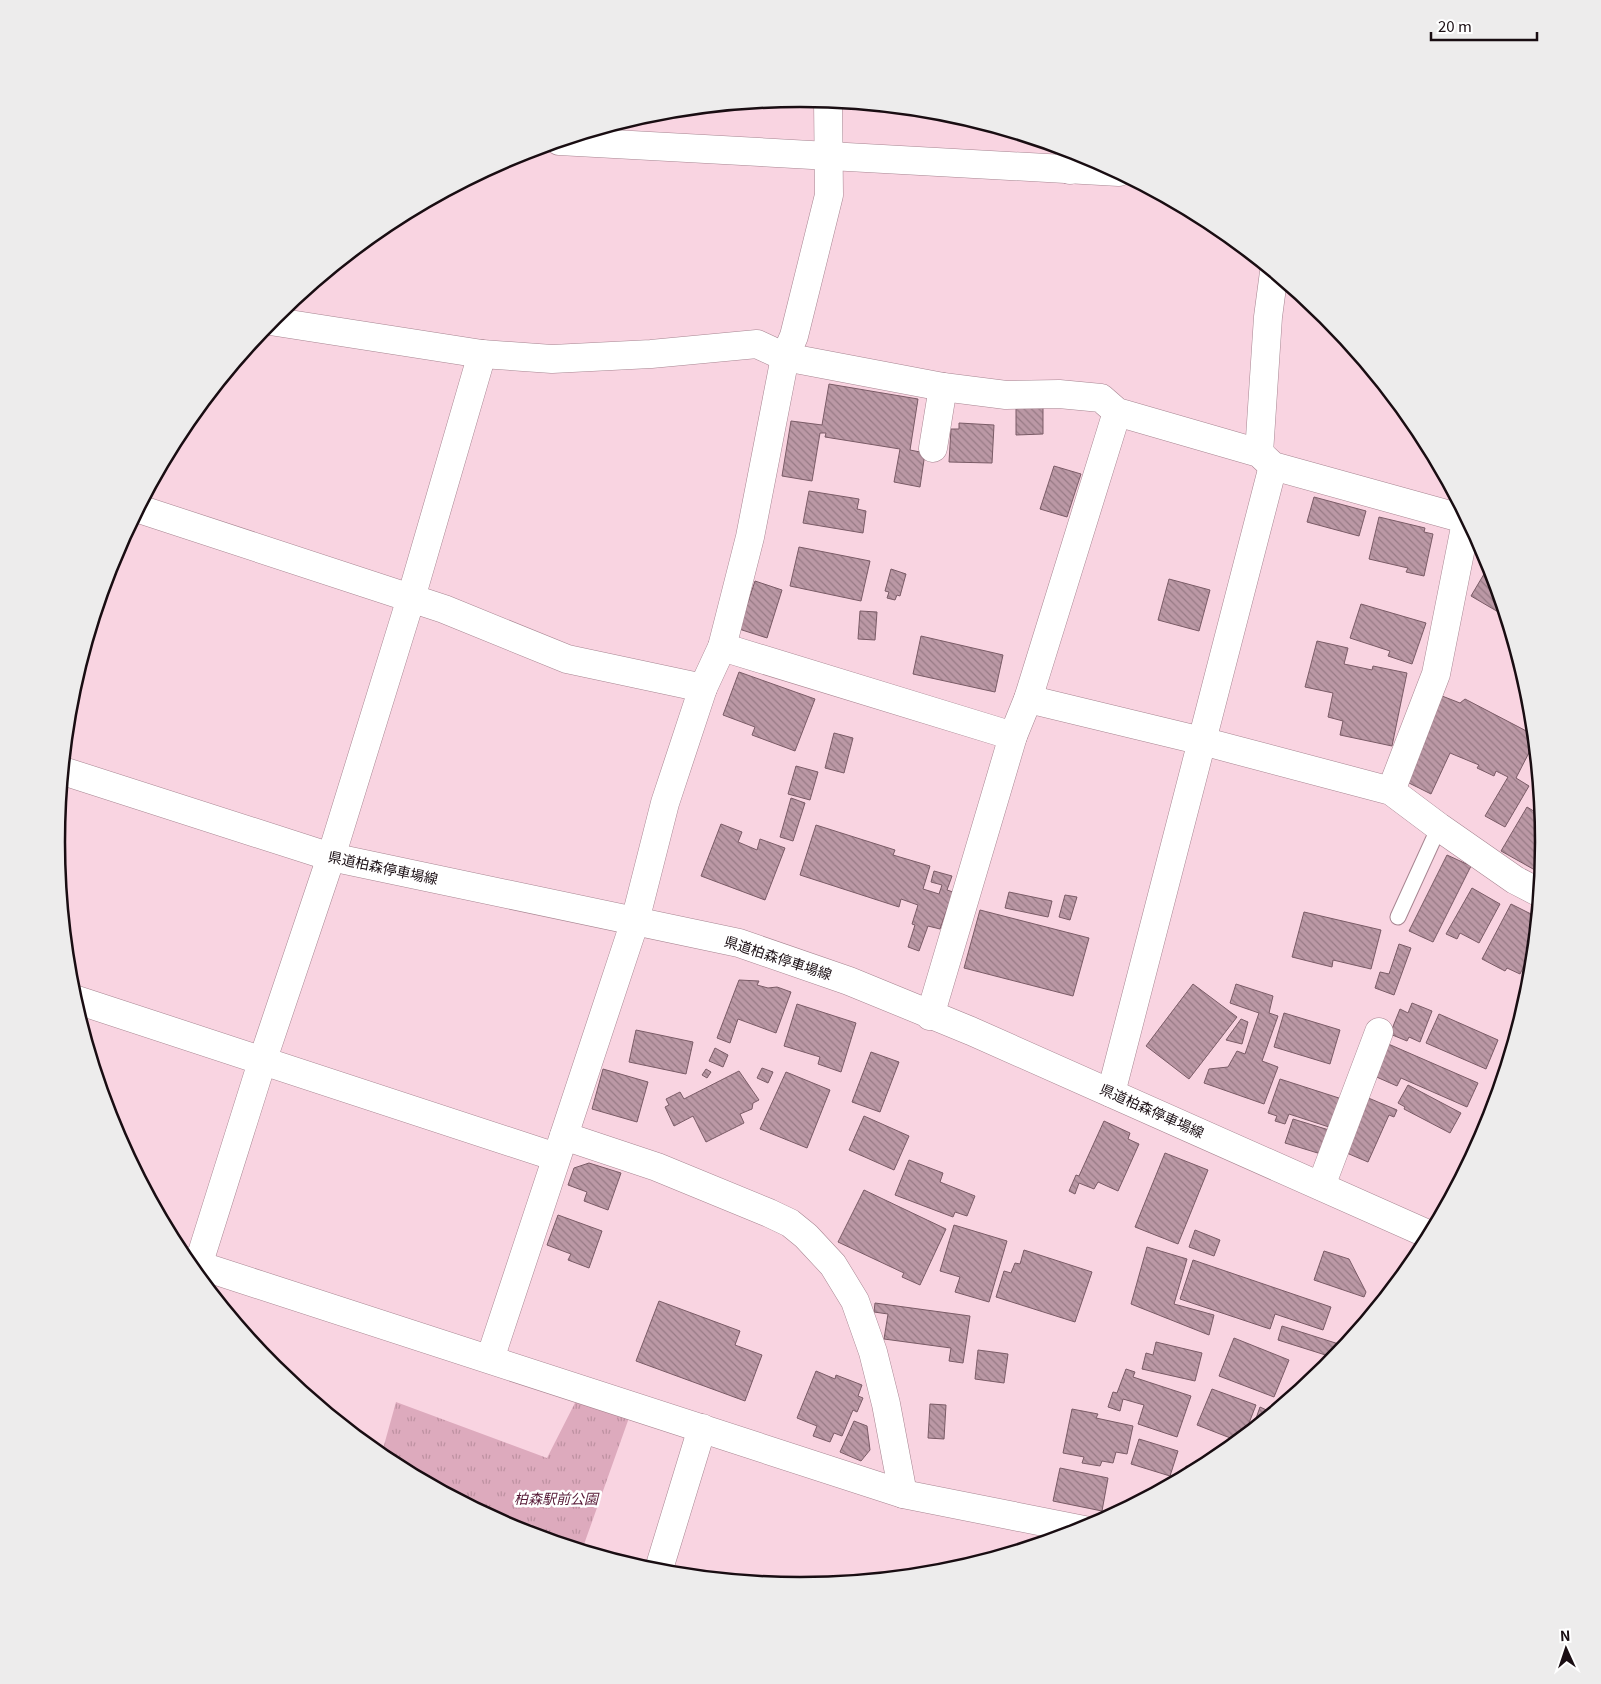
<svg xmlns="http://www.w3.org/2000/svg" width="1601" height="1684" font-family="Georgia,'Noto Sans JP',serif">
  <defs>
    <pattern id="grass-tufts" width="24" height="20" patternUnits="userSpaceOnUse" patternTransform="scale(1.25)"><rect width="24" height="20" fill="#ddaabd"/><path d="M3 7l-1-3M5 7V3M7 7l1-3M15 17l-1-3M17 17v-4M19 17l1-3" fill="none" stroke="#bd91a1"/></pattern>
    <pattern id="building-back-hatch" width="6" height="6" patternUnits="userSpaceOnUse" patternTransform="scale(1.25)"><rect width="6" height="6" fill="#bb98a5"/><path d="M-1 5l2 2M0 0l6 6M5-1l2 2" fill="none" stroke="#977a85"/></pattern>
  </defs>
  <rect width="100%" height="100%" fill="#f9d4e1"/>
  <path fill="url(#grass-tufts)" d="M578,1397L630,1415L582,1550L515,1529L381,1456L396,1402L547,1458Z"/>
  <g fill="url(#building-back-hatch)" stroke="#7a5b66">
    <path d="M829,384L918,399L910,450L925,453L920,487L894,482L900,449L825,437L826,433H820L812,481L782,476L791,421L822,425Z"/>
    <path d="M1016,406H1043V434L1016,435Z"/>
    <path d="M959,423L994,425L992,463L949,462L951,429H959Z"/>
    <path d="M1054,466L1081,474L1067,517L1040,509Z"/>
    <path d="M809,491L859,499L857,509L866,511L863,533L803,523Z"/>
    <path d="M1314,497L1366,511L1359,536L1307,522Z"/>
    <path d="M1379,517L1425,528L1424,532L1433,534L1424,576L1406,572L1408,568L1369,559Z"/>
    <path d="M799,547L870,561L861,601L790,586Z"/>
    <path d="M1488,557L1504,608L1500,613L1471,596L1487,569L1482,566Z"/>
    <path d="M891,569L906,574L900,596L897,595L895,600L887,598L889,592L885,591Z"/>
    <path d="M1169,579L1210,590L1199,631L1158,620Z"/>
    <path d="M755,581L782,590L767,638L739,629Z"/>
    <path d="M1361,604L1426,623L1412,664L1388,656L1390,651L1350,638Z"/>
    <path d="M860,611L877,612L875,640L858,639Z"/>
    <path d="M921,636L1003,655L995,692L913,674Z"/>
    <path d="M1317,641L1348,648L1344,664L1372,670L1373,666L1407,673L1392,746L1340,735L1343,721L1328,717L1333,693L1305,687Z"/>
    <path d="M739,672L815,699L795,751L752,735L755,727L723,715Z"/>
    <path d="M1442,696L1460,703L1465,699L1534,735L1535,741L1516,778L1529,786L1505,827L1485,816L1508,777L1496,771L1494,776L1477,768L1479,765L1450,753L1431,794L1407,782Z"/>
    <path d="M834,733L853,738L844,773L825,768Z"/>
    <path d="M796,766L818,772L810,800L788,794Z"/>
    <path d="M791,798L805,803L793,841L780,837Z"/>
    <path d="M1527,807L1542,816L1545,842L1542,874L1501,851Z"/>
    <path d="M721,824L742,832L738,842L757,850L760,839L785,848L765,900L701,876Z"/>
    <path d="M816,825L895,850L893,855L930,866L923,889L939,894L942,885L931,882L934,871L952,876L947,890L953,892L940,929L928,926L919,951L908,947L915,925L912,924L918,905L901,899L899,907L800,875Z"/>
    <path d="M1447,855L1471,866L1433,942L1409,931Z"/>
    <path d="M1472,888L1500,904L1479,943L1460,933L1457,939L1446,934Z"/>
    <path d="M1009,892L1052,901L1048,917L1005,908Z"/>
    <path d="M1065,895L1077,897L1070,920L1059,917Z"/>
    <path d="M1511,904L1537,917L1533,965L1526,962L1520,974L1507,968L1505,971L1482,959Z"/>
    <path d="M980,910L1089,938L1073,996L964,968Z"/>
    <path d="M1304,912L1381,930L1371,969L1333,960L1332,967L1292,957Z"/>
    <path d="M1399,944L1411,948L1394,995L1375,988L1380,972L1389,974Z"/>
    <path d="M739,980L759,981L757,985L768,988L777,987L791,992L776,1033L738,1019L730,1043L717,1038Z"/>
    <path d="M1193,984L1237,1017L1189,1079L1146,1046Z"/>
    <path d="M1236,984L1273,996L1269,1013L1278,1016L1262,1061L1278,1067L1264,1104L1204,1083L1209,1069L1228,1067L1237,1051L1245,1054L1259,1013L1230,1003Z"/>
    <path d="M1412,1003L1432,1011L1420,1042L1409,1037L1407,1041L1390,1034L1400,1009L1408,1013Z"/>
    <path d="M797,1004L856,1023L841,1072L818,1064L820,1057L784,1046Z"/>
    <path d="M1284,1013L1340,1030L1330,1064L1274,1047Z"/>
    <path d="M1439,1014L1498,1040L1486,1069L1426,1043Z"/>
    <path d="M1241,1019L1248,1022L1242,1044L1226,1040Z"/>
    <path d="M636,1030L693,1042L686,1074L629,1062Z"/>
    <path d="M1386,1043L1478,1083L1467,1107L1401,1078L1397,1086L1372,1075Z"/>
    <path d="M715,1048L728,1055L723,1067L709,1061Z"/>
    <path d="M871,1052L899,1062L880,1112L852,1102Z"/>
    <path d="M762,1068L773,1072L768,1083L757,1078Z"/>
    <path d="M603,1069L648,1082L637,1122L592,1109Z"/>
    <path d="M706,1069L711,1072L707,1078L702,1075Z"/>
    <path d="M739,1071L759,1100L753,1103L752,1109L740,1114L744,1123L706,1142L693,1116L674,1126L665,1107L669,1105L666,1099L680,1092L684,1099Z"/>
    <path d="M786,1072L830,1090L807,1148L760,1129Z"/>
    <path d="M1280,1079L1342,1099L1332,1128L1289,1114L1285,1124L1275,1121L1277,1116L1268,1113Z"/>
    <path d="M1408,1085L1461,1113L1450,1133L1404,1109L1405,1107L1398,1103Z"/>
    <path d="M1366,1097L1397,1110L1394,1117L1389,1115L1368,1162L1342,1151Z"/>
    <path d="M864,1116L909,1136L894,1170L849,1150Z"/>
    <path d="M1293,1119L1329,1130L1321,1154L1285,1143Z"/>
    <path d="M1104,1121L1130,1133L1128,1139L1139,1144L1118,1191L1098,1182L1094,1189L1079,1183L1075,1194L1069,1191L1076,1175L1079,1176Z"/>
    <path d="M1165,1153L1208,1170L1178,1244L1135,1227Z"/>
    <path d="M909,1160L943,1173L940,1182L975,1196L967,1216L955,1212L953,1217L895,1195Z"/>
    <path d="M589,1163L621,1173L608,1210L584,1201L587,1192L568,1185L574,1168Z"/>
    <path d="M864,1190L946,1229L920,1285L902,1277L904,1273L838,1242Z"/>
    <path d="M558,1215L602,1231L589,1268L568,1260L571,1254L547,1245Z"/>
    <path d="M954,1225L1007,1241L989,1302L955,1292L960,1277L940,1271Z"/>
    <path d="M1195,1230L1220,1240L1214,1256L1189,1247Z"/>
    <path d="M1147,1247L1187,1259L1174,1304L1214,1315L1209,1335L1131,1304Z"/>
    <path d="M1024,1250L1092,1272L1075,1322L996,1297L1004,1271L1011,1273L1015,1263L1020,1264Z"/>
    <path d="M1324,1251L1349,1259L1366,1292L1364,1297L1314,1280Z"/>
    <path d="M1193,1260L1331,1307L1323,1330L1275,1314L1270,1329L1180,1299Z"/>
    <path d="M659,1301L740,1331L735,1345L762,1355L745,1401L636,1361Z"/>
    <path d="M875,1303L970,1316L963,1363L949,1361L951,1348L884,1339L888,1314L874,1312Z"/>
    <path d="M1282,1326L1345,1346L1335,1358L1278,1340Z"/>
    <path d="M1234,1338L1289,1360L1274,1397L1219,1376Z"/>
    <path d="M1156,1342L1202,1353L1195,1381L1142,1369L1146,1353L1153,1355Z"/>
    <path d="M978,1350L1008,1354L1004,1383L975,1379Z"/>
    <path d="M1126,1369L1135,1372L1133,1377L1191,1396L1177,1437L1138,1424L1144,1405L1123,1399L1120,1411L1108,1407L1113,1392L1117,1393Z"/>
    <path d="M816,1371L835,1379L836,1375L862,1385L858,1396L863,1398L857,1412L853,1410L842,1436L834,1433L830,1442L813,1436L817,1426L797,1418Z"/>
    <path d="M1212,1389L1256,1405L1244,1436L1238,1441L1197,1425Z"/>
    <path d="M930,1404L946,1405L944,1439L928,1438Z"/>
    <path d="M1260,1407L1273,1413L1252,1430Z"/>
    <path d="M1072,1409L1098,1414L1096,1418L1133,1426L1127,1454L1116,1452L1113,1463L1102,1461L1100,1466L1082,1463L1084,1457L1063,1453Z"/>
    <path d="M854,1421L867,1426L870,1450L861,1461L840,1452Z"/>
    <path d="M1139,1439L1178,1451L1170,1476L1131,1464Z"/>
    <path d="M1186,1466L1199,1469L1183,1478Z"/>
    <path d="M1060,1468L1108,1478L1102,1511L1053,1501Z"/>
  </g>
  <g fill="none" stroke-linecap="round" stroke-linejoin="round">
    <g stroke="#a78591" stroke-width="17">
      <path id="lane" d="M1398,917L1439,827"/>
    </g>
    <g stroke="#a78591" stroke-width="29">
      <g id="street">
        <path d="M1070,170V150"/>
        <path d="M270,321L482,354L552,359L651,354L757,344L785,357L943,387L1006,395L1059,394L1101,398L1117,412L1259,453L1273,466L1468,520"/>
        <path d="M933,448L943,387"/>
        <path d="M1259,453L1268,317L1274,272"/>
        <path d="M139,509L444,609L567,659L703,688"/>
        <path d="M722,647L1013,736"/>
        <path d="M1028,699L1202,741L1391,791L1439,827L1515,880L1540,893"/>
        <path d="M1391,791L1436,674L1467,517"/>
        <path d="M74,999L556,1157"/>
        <path d="M930,1016L1013,736L1028,699L1117,412"/>
        <path d="M1111,1093L1273,466"/>
        <path d="M564,1136L657,1167L769,1213L790,1223L806,1236L833,1265L855,1301L873,1352L886,1404L903,1494"/>
        <path d="M1321,1186L1379,1032"/>
        <path d="M186,1261L903,1494L1084,1530"/>
        <path d="M196,1272L262,1062L331,857L411,598L482,354"/>
        <path d="M490,1359L635,921L665,803L703,688L722,647L750,537L785,357L794,336L829,195L828,100"/>
        <path d="M658,1572L702,1428"/>
      </g>
    </g>
    <g stroke="#a78591" stroke-width="29">
      <g id="secondary">
        <path d="M559,141L1119,172"/>
        <path d="M63,771L331,857L739,943L849,981L971,1031L1430,1235"/>
      </g>
    </g>
    <use href="#lane" stroke="#fff" stroke-width="15"/>
    <use href="#street" stroke="#fff" stroke-width="28"/>
    <use href="#secondary" stroke="#fff" stroke-width="28"/>
  </g>
  <g text-anchor="middle" stroke-width="5" stroke-linejoin="round" paint-order="stroke">
    <g font-size="14" fill="#190d12" stroke="#fff">
      <text transform="translate(383 868) rotate(12)" y="5">県道柏森停車場線</text>
      <text transform="translate(778 958) rotate(18)" y="5">県道柏森停車場線</text>
      <text transform="translate(1152 1111) rotate(24)" y="5">県道柏森停車場線</text>
    </g>
    <g font-size="14" font-style="italic" fill="#551835" stroke="#fff">
      <text x="556" y="1504">柏森駅前公園</text>
    </g>
  </g>
  <path d="M0 0H1601V1684H0ZM65 842a735 735 0 1 1 1470 0a735 735 0 1 1-1470 0Z" fill="#edecec" fill-rule="evenodd"/>
  <path fill="none" stroke="#190d12" stroke-width="2.5" d="M65 842a735 735 0 1 1 1470 0a735 735 0 1 1-1470 0Z"/>
  <g transform="translate(1566 1649) rotate(357)" stroke="#ffffff" stroke-width="4" paint-order="stroke">
  <path d="M0-4L9 19L0 12L-9 19Z" fill="#190d12"/>
  <text y="-8" font-size="14" font-weight="bold" text-anchor="middle" fill="#190d12">N</text>
  </g>
  <path d="M1431 32v8h106v-8" fill="none" stroke="#190d12" stroke-width="2.5"/>
  <text x="1438" y="32" font-size="15" fill="#190d12" stroke="#ffffff" stroke-width="4" paint-order="stroke">20 m</text>
</svg>
